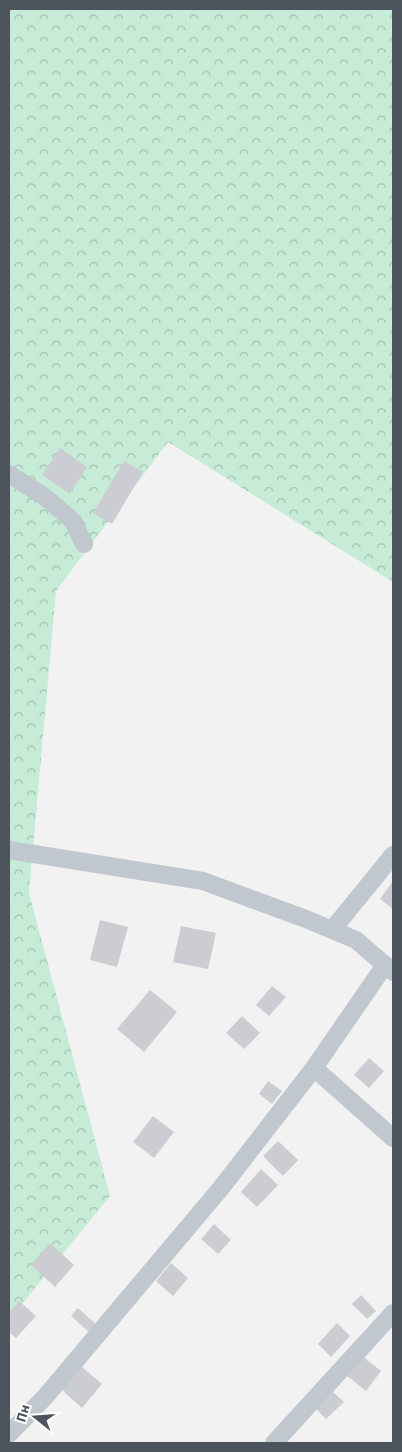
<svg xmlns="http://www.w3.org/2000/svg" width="402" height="1452" font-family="'Source Sans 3',sans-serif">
  <defs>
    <pattern id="forest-crowns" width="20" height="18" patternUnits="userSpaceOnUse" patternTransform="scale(1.25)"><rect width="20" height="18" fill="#c6ebd7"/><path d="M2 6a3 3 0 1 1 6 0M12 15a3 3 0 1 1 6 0" fill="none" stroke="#a3c1b2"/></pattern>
  </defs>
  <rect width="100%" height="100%" fill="#f3f2f2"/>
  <path fill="url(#forest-crowns)" d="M9,9H393V582L168,442L56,591L29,893L110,1196L9,1320Z"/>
  <g fill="#cccdd3">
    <path d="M60,448L87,467L70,494L42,475Z"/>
    <path d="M124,461L143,472L112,524L93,513Z"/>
    <path d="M393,881V909L380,899Z"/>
    <path d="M100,920L128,927L117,967L90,960Z"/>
    <path d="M181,926L216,933L208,969L173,962Z"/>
    <path d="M272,986L286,997L269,1016L256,1005Z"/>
    <path d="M150,990L177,1012L144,1052L117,1029Z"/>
    <path d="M242,1016L260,1033L244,1049L226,1033Z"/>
    <path d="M369,1058L384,1071L369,1088L354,1075Z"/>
    <path d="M268,1081L282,1091L272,1104L259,1094Z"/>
    <path d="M153,1116L174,1132L154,1158L133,1142Z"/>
    <path d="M278,1141L298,1160L283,1176L263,1156Z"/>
    <path d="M261,1169L278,1185L257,1207L241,1192Z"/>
    <path d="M214,1224L231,1240L218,1254L201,1239Z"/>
    <path d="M50,1243L74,1265L55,1287L31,1265Z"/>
    <path d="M171,1263L188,1278L173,1296L156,1281Z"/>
    <path d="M361,1295L376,1311L367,1319L352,1304Z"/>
    <path d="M19,1301L36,1316L16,1338L9,1332V1313Z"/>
    <path d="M78,1308L99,1327L92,1335L71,1316Z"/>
    <path d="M337,1323L350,1336L331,1357L318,1344Z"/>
    <path d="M361,1355L381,1371L366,1391L346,1375Z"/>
    <path d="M82,1367L102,1384L82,1408L62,1390Z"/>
    <path d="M333,1392L344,1402L326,1419L316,1409Z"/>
  </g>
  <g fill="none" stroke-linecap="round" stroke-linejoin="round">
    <g stroke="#c1c7ce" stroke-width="18">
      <path d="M9,474L45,497L73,521L84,544"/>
      <path d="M9,850L203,881L306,919L356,940L393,972"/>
      <path d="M332,930L393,855"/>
      <path d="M314,1068L393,1138"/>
      <path d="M9,1434L45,1397L221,1188L314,1068L385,965"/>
      <path d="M274,1443L393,1313"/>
    </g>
  </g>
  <rect width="402" height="1452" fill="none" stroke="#4b535d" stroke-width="20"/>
  <g transform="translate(35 1417) rotate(287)" stroke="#ffffff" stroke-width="4" paint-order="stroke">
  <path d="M0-4L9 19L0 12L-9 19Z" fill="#4b535d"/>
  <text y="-8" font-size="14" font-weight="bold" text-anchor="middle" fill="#4b535d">Пн</text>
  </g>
</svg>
